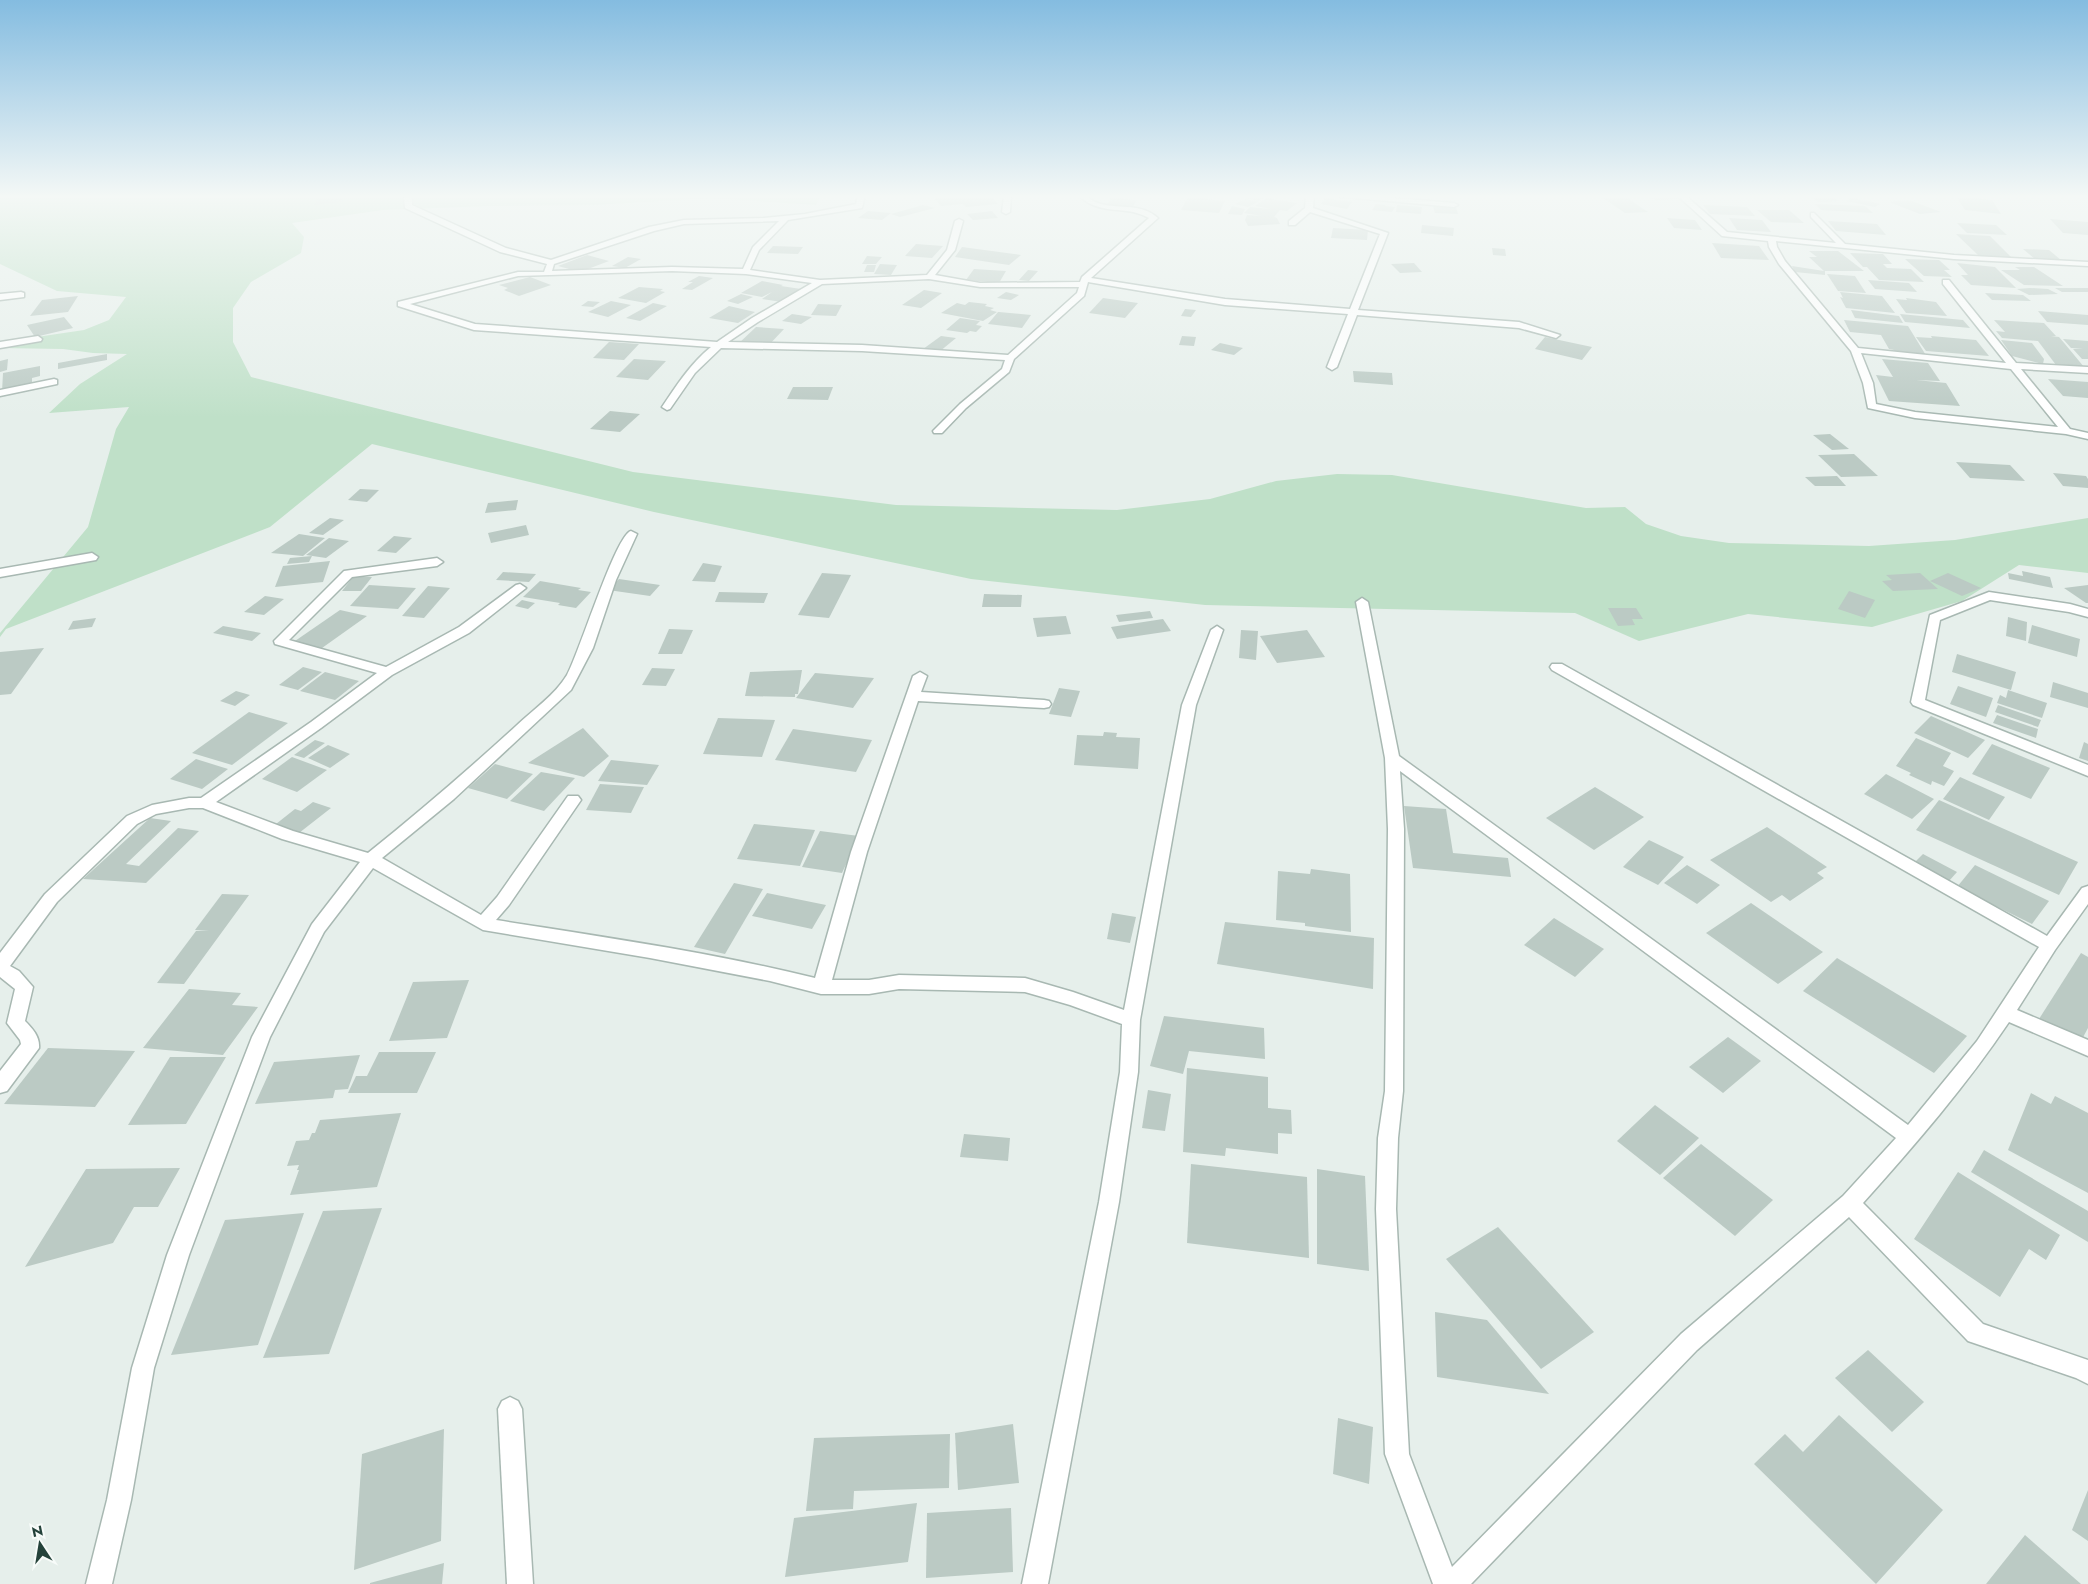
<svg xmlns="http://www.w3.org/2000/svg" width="2088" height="1584" font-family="Jost,sans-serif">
  <rect width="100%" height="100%" fill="#e6efeb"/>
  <path fill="#bfe0c8" d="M0,196H821L816,205L710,198L596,205L490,206L383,210L292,223L304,237L301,253L251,282L233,308V342L251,377L633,472L896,505L1117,510L1210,499L1276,481L1337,474L1392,475L1586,508L1625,507L1646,524L1681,536L1729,543L1869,546L1955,540L2088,518V573L2019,565L1962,601L1872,627L1748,614L1639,641L1575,613L1205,605L971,579L654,512L372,444L270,527L6,629L0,637V633L88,527L116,429L129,407L49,413L80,384L127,354L93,353L63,349L0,348L30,338L84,330L109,320L126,297L57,291L0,264Z"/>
  <g fill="#bbcac4">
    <path d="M345,196L342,202L314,205L319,197Z"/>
    <path d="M955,196L970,198L991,196L998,204L966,207L963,204L941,206L935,199Z"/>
    <path d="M1240,196H1267L1257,201Z"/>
    <path d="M1649,196H1678L1682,199L1655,200Z"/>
    <path d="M1810,196H1832L1839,201L1818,202Z"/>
    <path d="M1956,196L1992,200L2001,214L1965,210Z"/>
    <path d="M1188,197L1225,201L1219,213L1181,210Z"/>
    <path d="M1626,197L1648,212L1625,213L1603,198Z"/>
    <path d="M1111,198L1137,200L1132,208L1106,206Z"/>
    <path d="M1266,198L1297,203L1287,211L1280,210L1274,217L1277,218L1280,224L1248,226L1245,220L1247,215L1262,216L1244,213L1250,207L1271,209L1255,206Z"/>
    <path d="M1325,198L1352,202L1347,209L1321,204Z"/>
    <path d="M1852,198L1872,202L1880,204L1875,207L1846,201Z"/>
    <path d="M1245,199L1258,202L1248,207L1235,204Z"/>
    <path d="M1909,200L1941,212L1920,214L1889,202Z"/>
    <path d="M1376,204L1386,205L1385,206L1395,207L1392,212L1372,210Z"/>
    <path d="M1815,204L1865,206L1873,213L1821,210Z"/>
    <path d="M923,205L935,208L900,217L891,214Z"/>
    <path d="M1397,205L1422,207L1421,214L1396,212Z"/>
    <path d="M1703,205L1747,207L1755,216L1710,214Z"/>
    <path d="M1232,206L1245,209L1242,215L1228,214Z"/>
    <path d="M1433,206L1456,207L1458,214L1435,213Z"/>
    <path d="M1757,210H1789L1804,223L1771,222Z"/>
    <path d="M868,211L891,213L882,220L858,218Z"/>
    <path d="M992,211L998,218L973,220L967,214Z"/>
    <path d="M1667,218L1695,220L1702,230L1674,228Z"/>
    <path d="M1729,218L1762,220L1771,232L1737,230Z"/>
    <path d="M2050,219L2088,222V235L2063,233Z"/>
    <path d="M1828,221L1877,224L1886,235L1836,231Z"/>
    <path d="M1957,223L1996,225L2007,235L1967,233Z"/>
    <path d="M1422,225L1454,228L1453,236L1421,233Z"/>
    <path d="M1333,228L1368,230L1367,240L1331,238Z"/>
    <path d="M1956,234L1990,236L2012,258L1978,255Z"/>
    <path d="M1712,243L1759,246L1769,260L1721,258Z"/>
    <path d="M916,244L943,246L932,258L905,256Z"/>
    <path d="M773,246L803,247L798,254L767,253Z"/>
    <path d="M962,247L1021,255L1009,265L955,257Z"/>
    <path d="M1492,248L1505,249L1506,256L1493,255Z"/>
    <path d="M2023,249L2049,250L2061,260L2035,259Z"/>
    <path d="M1809,251H1838L1864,271H1825V275L1795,272L1792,266L1824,271L1809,257H1817Z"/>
    <path d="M1850,253L1883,254L1892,264H1883L1887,268L1911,269L1924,282L1879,280L1867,267H1863Z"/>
    <path d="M587,255L609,261L580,272L558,266Z"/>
    <path d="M867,256L882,257L876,264H862Z"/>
    <path d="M628,257L641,259L625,268L612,266Z"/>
    <path d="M1905,259L1939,260L1950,270H1944L1952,277L1924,276Z"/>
    <path d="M1414,263L1422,272L1400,273L1391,264Z"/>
    <path d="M1957,263L1995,267L2016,288L1971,285L1961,275H1968Z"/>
    <path d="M880,264L897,265L891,275L874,274Z"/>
    <path d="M867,265H876L874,272H864Z"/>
    <path d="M2015,267H2034L2063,286L2024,285L2001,270H2020Z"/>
    <path d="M974,269L1006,271L999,283L966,280Z"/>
    <path d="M1028,270L1038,271L1029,281L1019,280Z"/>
    <path d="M1827,274L1855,276L1866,293L1838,291Z"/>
    <path d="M699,276L713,278L692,290L682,289L693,282H688Z"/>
    <path d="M530,277L551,285L519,296L504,290L508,288L499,285Z"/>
    <path d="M1868,280L1909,283L1917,292L1875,289Z"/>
    <path d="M762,281L783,285L781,286L801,289L782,302L762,299L772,292L762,297L741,293Z"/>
    <path d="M639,287L663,289L660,291L665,292L646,303L618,298Z"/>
    <path d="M2030,288L2048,289L2058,294L2029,295L2017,289Z"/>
    <path d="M2055,288H2088V292H2062Z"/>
    <path d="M924,290L942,293L921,308L902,305Z"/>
    <path d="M1006,292L1019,295L1011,300L997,298Z"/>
    <path d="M1840,292L1882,296L1895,313L1846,308L1840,297L1843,298Z"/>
    <path d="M1985,293L2023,295L2031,301L1992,300Z"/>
    <path d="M741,294L753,297L738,304L727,301Z"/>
    <path d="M78,296L68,312L30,316L42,300Z"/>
    <path d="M1103,298L1138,303L1125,318L1089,313Z"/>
    <path d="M1906,298L1936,302L1947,316L1906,313L1896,299L1907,300Z"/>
    <path d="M588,301L600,302L593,307L581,306Z"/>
    <path d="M611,301L631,305L608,317L588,312Z"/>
    <path d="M969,302L987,304L985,306L994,308L990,310L997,312L983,321L941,313L957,303L965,305Z"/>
    <path d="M653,303L667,306L640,321L626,318Z"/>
    <path d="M818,304L842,305L836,316L811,315Z"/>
    <path d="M729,306L755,312L738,323L709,318Z"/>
    <path d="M1185,309L1196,310L1191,317L1181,316Z"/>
    <path d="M1851,310L1899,316L1903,323L1855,318Z"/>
    <path d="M2038,311L2088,315V325L2047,322Z"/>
    <path d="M998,312H999L1031,315L1022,328L988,324Z"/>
    <path d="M792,314L812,317L801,324L782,321Z"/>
    <path d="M1900,314L1963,320L1970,328L1905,322Z"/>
    <path d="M64,317L73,328L35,337L27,325Z"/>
    <path d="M960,318L980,321L976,325L982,326L976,332L970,331L967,333L946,330Z"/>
    <path d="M1844,320L1908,326L1927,357L1896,354L1894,350L1889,349L1881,335L1850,332Z"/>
    <path d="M1994,320L2044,323L2056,336H2051L2059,337L2065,344H2059H2065L2084,367L2056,365L2038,341L2002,338L1996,331L2005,332Z"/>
    <path d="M756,327L784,329L767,347L738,344Z"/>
    <path d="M941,336L956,338L939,352H919Z"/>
    <path d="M1182,336L1196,337L1194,346L1179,345Z"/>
    <path d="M1931,336L1976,340L1989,356L1926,351L1916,337L1932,338Z"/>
    <path d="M1545,337L1592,347L1582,360L1535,349Z"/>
    <path d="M2063,339L2088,341V359H2082L2073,349H2083L2071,348Z"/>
    <path d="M2001,340L2032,343L2044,359L2043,364L2012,356Z"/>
    <path d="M609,342L639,344L624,360L593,358Z"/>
    <path d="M1220,343L1243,348L1234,355L1211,350Z"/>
    <path d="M107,354V360L58,369V363Z"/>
    <path d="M8,359L7,370L0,372V361Z"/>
    <path d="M634,359L666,361L648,380L616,377Z"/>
    <path d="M1882,359L1928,363L1940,381L1916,380L1946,383L1960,406L1889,401L1876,375L1893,377Z"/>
    <path d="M40,366V376L32,378V386L2,392L3,373Z"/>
    <path d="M1353,371L1392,373L1393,385L1354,382Z"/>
    <path d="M2048,379L2088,382V398L2063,396Z"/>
    <path d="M793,387H833L828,400L787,399Z"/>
    <path d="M610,411L640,414L620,432L590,429Z"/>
    <path d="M1830,434L1849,449L1832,450L1813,435Z"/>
    <path d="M1854,454L1878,476L1841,477L1818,455Z"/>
    <path d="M1956,462L2010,465L2025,481L1970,478Z"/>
    <path d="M2053,473L2086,476L2088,479V488L2063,486Z"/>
    <path d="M1837,476L1846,486H1815L1805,477Z"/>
    <path d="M360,489L379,490L367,502L348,500Z"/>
    <path d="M518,500L516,510L485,513L488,503Z"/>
    <path d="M330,518L344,520L323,535L309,533Z"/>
    <path d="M526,525L529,535L491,543L488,533Z"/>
    <path d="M299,534L325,538L303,556L271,553Z"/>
    <path d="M394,536L412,538L396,553L377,551Z"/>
    <path d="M329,538L349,541L326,558L306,555Z"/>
    <path d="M312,556L309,562L287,564L290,558Z"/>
    <path d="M330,561L323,582L275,587L283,566Z"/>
    <path d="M703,563L722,566L715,582L692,581Z"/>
    <path d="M2022,571L2050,577L2053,588L2009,579L2008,573L2023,576Z"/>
    <path d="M503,572L536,574L529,582L496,580Z"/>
    <path d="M822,573L851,575L829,618L798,615Z"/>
    <path d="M1920,573L1938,589L1893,591L1882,581L1892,580L1886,575Z"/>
    <path d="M1948,573L1981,588L1962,596L1930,581Z"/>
    <path d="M353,577H372L361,591H342Z"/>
    <path d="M619,579L660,585L650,596L608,590Z"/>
    <path d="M540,581L581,588L578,590L591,592L576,608L558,605L560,603L523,597Z"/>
    <path d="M369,585L416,588L398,609L350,606Z"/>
    <path d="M2088,585V603H2086L2064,588Z"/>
    <path d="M428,586L450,588L424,618L402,616Z"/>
    <path d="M1849,591L1875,600L1865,618L1838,609Z"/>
    <path d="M719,592L768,593L764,603L715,602Z"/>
    <path d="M984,594L1022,595L1021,607H982Z"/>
    <path d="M265,596L284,599L264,615L244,612Z"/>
    <path d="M522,600L535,603L528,609L515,606Z"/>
    <path d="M1608,608H1636L1643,619H1632L1635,625L1618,626Z"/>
    <path d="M340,610L367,616L322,648L295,641Z"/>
    <path d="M1150,611L1153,618L1119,622L1116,615Z"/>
    <path d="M1066,616L1071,634L1037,637L1033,618Z"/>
    <path d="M2008,617L2027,622L2026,641L2006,636Z"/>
    <path d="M96,618L92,627L68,630L73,621Z"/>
    <path d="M1163,619L1171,631L1117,639L1111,627Z"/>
    <path d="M2032,625L2080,639L2077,657L2028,643Z"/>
    <path d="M223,626L261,633L252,641L213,633Z"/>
    <path d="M669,629L693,630L682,654H658Z"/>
    <path d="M1241,630L1258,631L1256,660L1239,658Z"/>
    <path d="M1307,630L1325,657L1277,663L1260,636Z"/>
    <path d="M44,648L11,694L0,695V652Z"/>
    <path d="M1957,654L2016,672L2011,690L1952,672Z"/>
    <path d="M303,667L322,672L298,690L279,685Z"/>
    <path d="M652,668L675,669L666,686L642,685Z"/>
    <path d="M802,670L798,694H795V697L745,696L750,672Z"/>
    <path d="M325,672L359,681L335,700L300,691Z"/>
    <path d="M815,673L874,678L853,708L796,698Z"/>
    <path d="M2053,682L2088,693V708L2050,697Z"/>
    <path d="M1958,686L1993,698L1986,717L1950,704Z"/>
    <path d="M1059,688L1080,691L1071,717L1049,714Z"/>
    <path d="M2008,690L2047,703L2042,718L1997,703L2000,695L2006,698Z"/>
    <path d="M236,691L250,695L235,706L220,701Z"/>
    <path d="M1998,705L2041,720L2038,727L1995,712Z"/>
    <path d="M249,712L288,723L232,765L192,753Z"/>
    <path d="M1997,715L2038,729L2036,738L1993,723Z"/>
    <path d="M1931,716L1985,740L1968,758L1914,733Z"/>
    <path d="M718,718L775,720L762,757L703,754Z"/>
    <path d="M583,728L609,756L584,777L528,763Z"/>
    <path d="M793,729L872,740L856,772L775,760Z"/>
    <path d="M1104,732L1117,733L1116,737L1140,738L1138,769L1074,765L1077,735L1103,736Z"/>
    <path d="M1916,738L1951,753L1943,766L1954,771L1944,786L1932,781L1931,785L1909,775L1911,773L1896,766Z"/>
    <path d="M315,740L325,743L304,758L294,755Z"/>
    <path d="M2084,742L2088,744V761L2079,758Z"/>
    <path d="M1992,744L2050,768L2031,799L1972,774Z"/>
    <path d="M328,745L350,754L330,768L308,758Z"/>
    <path d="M292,757L327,770L297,792L262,779Z"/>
    <path d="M196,759L228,769L202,789L170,779Z"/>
    <path d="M611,760L659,765L647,785L598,781Z"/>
    <path d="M495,764L533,774L507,799L468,788Z"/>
    <path d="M541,772L575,778L544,811L510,801Z"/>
    <path d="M1886,774L1934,799L1912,819L1864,794Z"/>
    <path d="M1960,777L2005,797L1989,820L1943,799Z"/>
    <path d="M600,784L644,787L631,813L586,810Z"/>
    <path d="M1595,787L1644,817L1594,850L1546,818Z"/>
    <path d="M1939,800L2078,862L2059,895L1916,830Z"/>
    <path d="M313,802L331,808L299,833L276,824L295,809L301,811Z"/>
    <path d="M1404,806L1446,809L1453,853L1508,858L1511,877L1413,868Z"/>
    <path d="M150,818L171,821L126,864L139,866L178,828L199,831L146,883L83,879Z"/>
    <path d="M754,824L815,830L800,866L737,859Z"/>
    <path d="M1767,827L1827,867L1817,873L1824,878L1790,901L1782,895L1771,902L1710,860Z"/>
    <path d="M820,831L859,836L842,873L802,867Z"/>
    <path d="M1649,840L1684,857L1658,885L1623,867Z"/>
    <path d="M1923,854L1957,872L1949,881L1914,863Z"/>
    <path d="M1687,865L1720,885L1697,904L1664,883Z"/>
    <path d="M1975,865L2049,901L2032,924L1957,887Z"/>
    <path d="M1311,869L1350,874L1351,932L1305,926V923L1276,920L1278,871L1310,874Z"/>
    <path d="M734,883L763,889L725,954L694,947Z"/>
    <path d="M767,893L826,905L812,929L752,916Z"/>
    <path d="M222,894L249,895L184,984L157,983L196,931H209L195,930Z"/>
    <path d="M1751,903L1823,952L1778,984L1706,933Z"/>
    <path d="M1112,913L1136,917L1130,943L1107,939Z"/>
    <path d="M1554,918L1604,949L1575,977L1524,945Z"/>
    <path d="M1225,922L1374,938L1373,989L1217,964Z"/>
    <path d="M2081,953L2088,957V1028L2081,1041L2039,1019Z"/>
    <path d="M1837,958L1967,1036L1934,1073L1803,991Z"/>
    <path d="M469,980L447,1038L389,1041L413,982Z"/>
    <path d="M189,989L241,993L232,1005L258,1007L223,1055L143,1048Z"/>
    <path d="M1164,1016L1264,1028L1265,1059L1189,1051L1183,1074L1150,1066Z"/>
    <path d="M1728,1037L1761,1061L1723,1093L1689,1067Z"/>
    <path d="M48,1048L135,1051L95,1107L4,1104Z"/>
    <path d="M379,1052H436L417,1093H348L356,1076H367Z"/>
    <path d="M360,1055L348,1089L335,1090L333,1098L255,1104L274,1062Z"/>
    <path d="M170,1057H226L186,1124L128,1125Z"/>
    <path d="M1187,1068L1268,1077V1108L1291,1110L1292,1134L1278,1133V1154L1226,1148L1225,1156L1183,1152Z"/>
    <path d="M1148,1090L1171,1094L1165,1131L1142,1128Z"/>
    <path d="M2031,1093L2051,1104L2055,1096L2088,1113V1193L2008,1150Z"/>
    <path d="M1655,1105L1699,1138L1660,1175L1617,1141Z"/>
    <path d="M401,1113L377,1187L290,1195L299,1170H297L299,1165L287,1166L296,1141L309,1140L312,1133H315L320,1120Z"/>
    <path d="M964,1134L1010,1138L1008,1161L960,1157Z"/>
    <path d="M1701,1144L1773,1200L1735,1236L1663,1178Z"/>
    <path d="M1984,1150L2088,1211V1242L1971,1172Z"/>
    <path d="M1191,1164L1307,1177L1309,1258L1187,1243Z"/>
    <path d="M180,1168L158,1207H134L113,1243L25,1267L86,1169Z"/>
    <path d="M1317,1169L1365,1176L1369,1271L1317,1264Z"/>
    <path d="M1958,1172L2060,1235L2046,1260L2029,1249L2000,1297L1914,1239Z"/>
    <path d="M382,1208L329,1354L263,1358L323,1211Z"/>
    <path d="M304,1213L258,1345L171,1355L225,1220Z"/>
    <path d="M1498,1227L1594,1332L1541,1369L1446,1259Z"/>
    <path d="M1435,1312L1487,1320L1549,1394L1437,1377Z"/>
    <path d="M1868,1350L1924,1402L1892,1432L1835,1378Z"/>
    <path d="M1839,1415L1943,1510L1876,1584L1754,1464L1785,1434L1803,1452Z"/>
    <path d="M1338,1418L1373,1427L1369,1484L1333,1474Z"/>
    <path d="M1013,1424L1019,1483L958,1490L955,1433Z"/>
    <path d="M444,1429L441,1541L354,1570L362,1454Z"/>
    <path d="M950,1434L949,1488L854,1491L853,1509L806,1511L814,1438Z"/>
    <path d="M2088,1490V1541L2072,1530Z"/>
    <path d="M917,1503L908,1562L785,1577L794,1518Z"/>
    <path d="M1011,1508L1013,1572L926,1578L927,1513Z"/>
    <path d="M2025,1535L2081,1584H1986Z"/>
    <path d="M444,1563L442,1584H370V1583Z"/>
  </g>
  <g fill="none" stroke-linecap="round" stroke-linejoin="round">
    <g stroke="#a8b8b2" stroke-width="3">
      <g id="minor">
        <path d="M404,196H412V205L506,248L551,260L649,227L684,220L764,218L805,214L856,204L858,196H865L862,208L788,220L759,250L750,270L820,280L927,275L947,250L955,221L959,219L963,221L955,250L935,275L980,283L1080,282L1082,277L1149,218C1124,204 1103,217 1079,196C1090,196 1091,202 1101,204C1121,209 1141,203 1158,218L1091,278L1225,299L1350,309L1380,234L1310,212L1295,225H1289V221L1305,208L1306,196H1314L1313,208L1388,233L1358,310L1519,322L1560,335L1556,338L1519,328L1357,315L1337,367L1332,370L1327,367L1348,314L1225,305L1088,282L1084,296L1014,359L1009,372L966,408L942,433H934L933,431L960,404L1002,369L1005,360L862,351L721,348L695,373L670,409L667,410L662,407C677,385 690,364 711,347L474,330L398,306V302L518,272H544L547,264L500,252L405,208ZM779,221L753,247L743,269L672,267L552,271L554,264L654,231L684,224ZM672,271L746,274L812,283L752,318L717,342L475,324L410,304L518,276ZM929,279L980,287H1079L1077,293L1008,355L862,345L728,342L758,322L822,284Z"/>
        <path d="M1004,196H1011L1010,212L1006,214L1002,212Z"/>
        <path d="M1333,196H1369L1454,203L1458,205L1454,207Z"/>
        <path d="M1678,196H1686L1727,232L1836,243L1811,217V213H1814L1845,244L1954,255L2088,262V266L1954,259L1776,241L1777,247L1785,261L1858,348L2006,363L1943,284V280H1949L2016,363L2088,367V373L2021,369L2070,429L2088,433V439L2066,434L1915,418L1868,408L1863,383L1851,351L1779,264L1769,247L1768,241L1722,236ZM1861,353L2011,369L2058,427L1915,412L1876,404L1873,383Z"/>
        <path d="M21,292L24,293V297L0,300V294Z"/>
        <path d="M38,336L42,339L41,341L0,348V342Z"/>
        <path d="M54,379L57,380V384L0,396V390Z"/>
        <path d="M631,531L637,534L616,580L593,648L571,690L454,799L382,858L481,915L497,897L568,796H578L581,800L509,905L496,920C603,937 710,952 815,978L851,852L913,676L920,672L927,676L921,692L1044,700L1049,701L1051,704L1049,707L1044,708L918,701L867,852L832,980H869L899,975L1025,978L1073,992L1124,1010L1182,705L1211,630L1217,626L1223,630L1196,705L1140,1020L1138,1072L1119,1202L1048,1584H1022L1099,1202L1120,1072L1122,1024L1070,1005L1025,992L899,989L869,994H821L770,981L650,958L483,930L373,868L324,932L270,1037L189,1255L154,1368L131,1500L112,1584H86L107,1500L132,1368L167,1255L252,1037L312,924L360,862L282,839L203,808H189L156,814L137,824L57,902L10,966L19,971L33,987L25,1021C33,1029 40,1037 39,1048L7,1091L0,1093V1071L21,1044L20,1040L7,1023L15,989L0,977V953L45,894L127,816L152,805L189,798H201L311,722L377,673L275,644L274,641L344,571L437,558L443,562L437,566L352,577L289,640L386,667L459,627L516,585L520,584L526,588L469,633L392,675L321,728L216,802L293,831L368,853C419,812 468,770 516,726C533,710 555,695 567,675C579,654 616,534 631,531Z"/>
        <path d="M92,553L98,557L96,560L0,577V569Z"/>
        <path d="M1989,592L2070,604L2088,609V617L2069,612L1990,600L1940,620L1925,700L2088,765V776L1913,705L1911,702L1930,615Z"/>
        <path d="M1362,598L1368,602L1399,756L1908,1125L1977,1041L2039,947L1552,670L1550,667L1552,664H1562L2047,936L2082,888L2088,886V904L2055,950L2017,1010L2088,1040V1056L2009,1022C1966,1086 1915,1145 1863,1203L1983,1324L2088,1360V1384L2076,1378L1968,1341L1849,1217L1697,1350L1471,1584H1433L1385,1454L1376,1209L1378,1138L1385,1091L1388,829L1385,758L1356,602ZM1400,771L1896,1138L1843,1196L1681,1334L1452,1567L1409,1454L1396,1209L1398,1138L1403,1091L1404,829Z"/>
        <path d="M510,1397L518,1401L522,1409L533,1584H507L498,1409L502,1401Z"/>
      </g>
    </g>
    <use href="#minor" fill="#fff" fill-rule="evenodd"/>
  </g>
  <linearGradient id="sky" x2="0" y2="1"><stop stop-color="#84bce0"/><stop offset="0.47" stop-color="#f4f8f6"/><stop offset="1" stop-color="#f4f8f6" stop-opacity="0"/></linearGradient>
  <rect width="2088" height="418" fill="url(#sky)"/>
  <g transform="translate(40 1544) rotate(348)" stroke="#f7fbf9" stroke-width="4" paint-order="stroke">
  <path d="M0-4L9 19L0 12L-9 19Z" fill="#24423a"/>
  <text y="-8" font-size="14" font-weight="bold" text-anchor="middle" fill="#24423a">N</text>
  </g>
</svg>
